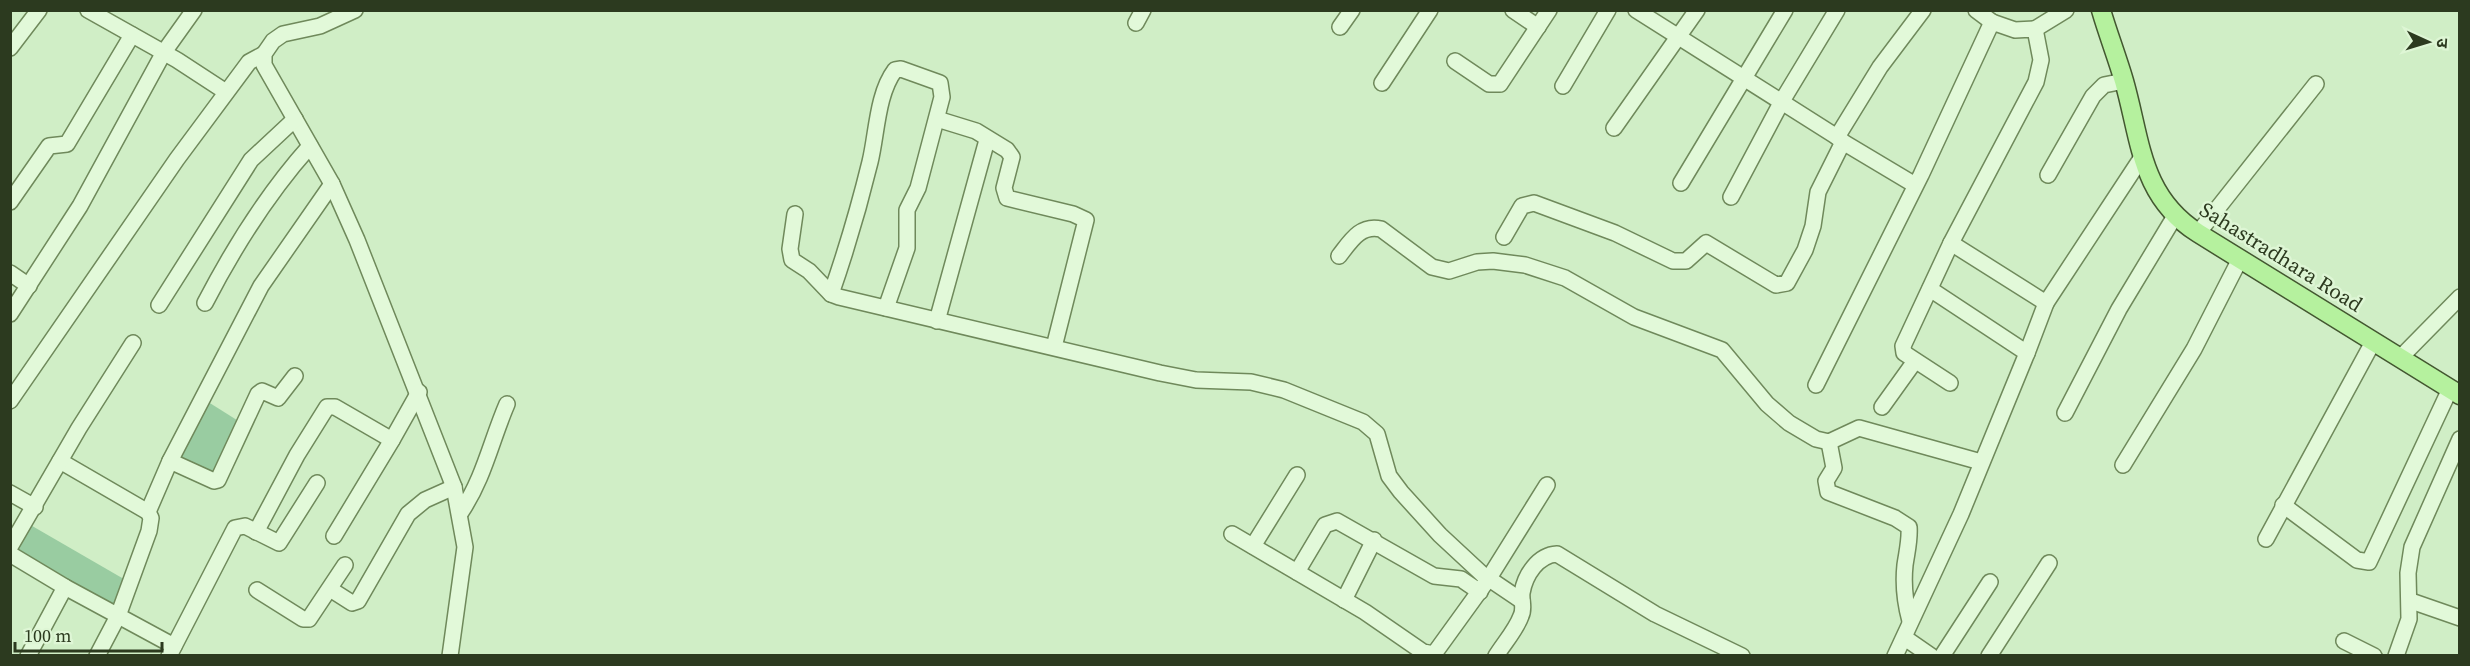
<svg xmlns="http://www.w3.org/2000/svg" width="2470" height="666" font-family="'Source Serif 4','Noto Sans Devanagari',serif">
  <rect width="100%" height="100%" fill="#d0eec6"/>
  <g fill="#99cca1">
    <path d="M205,400L240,422L212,474L173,458Z"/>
    <path d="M27,523L129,582L115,612L13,553Z"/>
  </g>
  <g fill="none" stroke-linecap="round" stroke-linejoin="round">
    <g stroke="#6f895b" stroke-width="18">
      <g id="minor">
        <path d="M88,10L177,60L226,92"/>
        <path d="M355,10L320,26L283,34L273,41L264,54V65L332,184L357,240L454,487L465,547L450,656"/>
        <path d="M1513,10L1538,27"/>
        <path d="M1636,10L1837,137"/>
        <path d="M1976,10L1992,22"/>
        <path d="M1136,23L1143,10"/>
        <path d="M1340,27L1352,10"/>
        <path d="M2035,29L2066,10"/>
        <path d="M10,48L39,10"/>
        <path d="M1455,61L1489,84H1500L1549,10"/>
        <path d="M1382,83L1430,10"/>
        <path d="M1563,86L1608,10"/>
        <path d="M937,119L976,131L1007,150L1012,157L1004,188L1007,198L1073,214L1086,220L1054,347"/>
        <path d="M1614,128L1697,10"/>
        <path d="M1843,142L1915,185"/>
        <path d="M2048,175L2093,96L2104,85L2124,81"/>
        <path d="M1681,183L1785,10"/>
        <path d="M1731,197L1782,101L1837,10"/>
        <path d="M10,202L49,146L67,144L132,35"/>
        <path d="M795,214L790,249L792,260L809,271L831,294L839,297L1160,373L1196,380L1251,382L1284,390L1363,422L1377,434L1389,476L1401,492L1440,535L1482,574L1522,601"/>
        <path d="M2198,233L2316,84"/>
        <path d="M1504,237L1522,206L1534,203L1615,233L1673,261H1686L1706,243L1776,285L1787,283L1805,250L1813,226L1818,192L1843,142L1837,137L1880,67L1923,10"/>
        <path d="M1951,243L2046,303L2142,157"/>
        <path d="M1339,256C1350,242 1360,224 1381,229L1432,267L1449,271L1477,262L1493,261L1525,265L1565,278L1634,317L1722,350L1767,404L1789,423L1816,439L1829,442L1859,428L1981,462"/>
        <path d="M10,273L29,286"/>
        <path d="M831,294C846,251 859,207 870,162C877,133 877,94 895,70L901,69L940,83L942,97L918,188L907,210V248L886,308"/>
        <path d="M205,303C234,247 268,193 310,146"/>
        <path d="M159,305L251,160L295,119"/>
        <path d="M10,314L80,206L164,52L194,10"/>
        <path d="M937,321L987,140"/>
        <path d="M2027,353L2046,303"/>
        <path d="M2400,358L2460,297"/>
        <path d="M1816,385L1921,175L1992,22L2015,30L2035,29L2041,60L2036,82L1951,243L1903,346L1904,353L1950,383"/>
        <path d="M10,401L177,159L249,62L264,54"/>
        <path d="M1882,407L1915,361"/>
        <path d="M2065,413L2119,309L2175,216"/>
        <path d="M1829,442L1834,468L1826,481L1828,492L1895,518L1909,527C1910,540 1907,551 1905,565C1903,584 1905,603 1910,621"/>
        <path d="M60,461L148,512L151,518L149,531L118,616L97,656"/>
        <path d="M170,461L214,481L218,480L258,394L262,391L278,398L295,376"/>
        <path d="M2123,465L2194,349L2240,259"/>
        <path d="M10,493L35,507"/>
        <path d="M2283,505L2357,560L2369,562L2450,389"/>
        <path d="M148,512L170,461L261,286L332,184"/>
        <path d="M461,512C484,478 491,441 507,404"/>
        <path d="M256,532L297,455L327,407H335L392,440L419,392"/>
        <path d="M1232,534L1365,612L1423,652L1434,654L1489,578L1547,485"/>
        <path d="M334,536L392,440"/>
        <path d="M2266,539L2373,342"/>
        <path d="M1253,546L1297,475"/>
        <path d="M10,547L79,428L133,343"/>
        <path d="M10,554L65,587L174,646"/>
        <path d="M1297,572L1325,525L1337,521L1434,576L1461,579L1480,592"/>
        <path d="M330,589L352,603L358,601L408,514L425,500L454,487"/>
        <path d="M257,590L303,619H309L345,565"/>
        <path d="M1344,600L1374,540"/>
        <path d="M2411,601L2460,618"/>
        <path d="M1905,638L1931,656"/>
        <path d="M2344,641L2374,656"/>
        <path d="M28,656L65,587"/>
        <path d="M169,656L235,528L245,526L279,543L317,483"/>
        <path d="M1496,656C1504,643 1516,630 1521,616C1525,608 1521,601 1522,593C1525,575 1538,555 1557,554L1655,614L1742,656"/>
        <path d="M1895,656L1961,514L2027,353L1930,289"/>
        <path d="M1942,656L1990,582"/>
        <path d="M1989,656L2049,563"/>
        <path d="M2396,656L2409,619L2408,573L2412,547L2460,439"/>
      </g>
    </g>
    <g stroke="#435730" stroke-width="21">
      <path id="major" d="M2101,10C2108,34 2117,57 2124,81C2141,140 2140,196 2198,233L2460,395"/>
    </g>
    <use href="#minor" stroke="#e2f9d9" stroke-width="15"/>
    <use href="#major" stroke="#b5f19e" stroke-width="18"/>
  </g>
  <g text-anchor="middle" stroke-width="5" stroke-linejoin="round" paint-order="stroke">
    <g font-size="21" fill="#2c3a1f" stroke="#def6d5">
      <text transform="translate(2281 257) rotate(32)" y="7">Sahastradhara Road</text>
    </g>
  </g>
  <rect width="2470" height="666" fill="none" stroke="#2c3a1f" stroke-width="24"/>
  <g transform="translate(2428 42) rotate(94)" stroke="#def6d5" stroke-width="4.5" paint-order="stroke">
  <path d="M0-4.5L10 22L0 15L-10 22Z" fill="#2c3a1f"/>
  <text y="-9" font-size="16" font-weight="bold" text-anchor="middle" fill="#2c3a1f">उ</text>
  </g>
  <path d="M15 642v9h147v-9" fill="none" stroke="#2c3a1f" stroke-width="3"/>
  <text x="24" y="642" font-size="18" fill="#2c3a1f" stroke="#def6d5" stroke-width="4.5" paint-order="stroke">100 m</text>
</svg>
